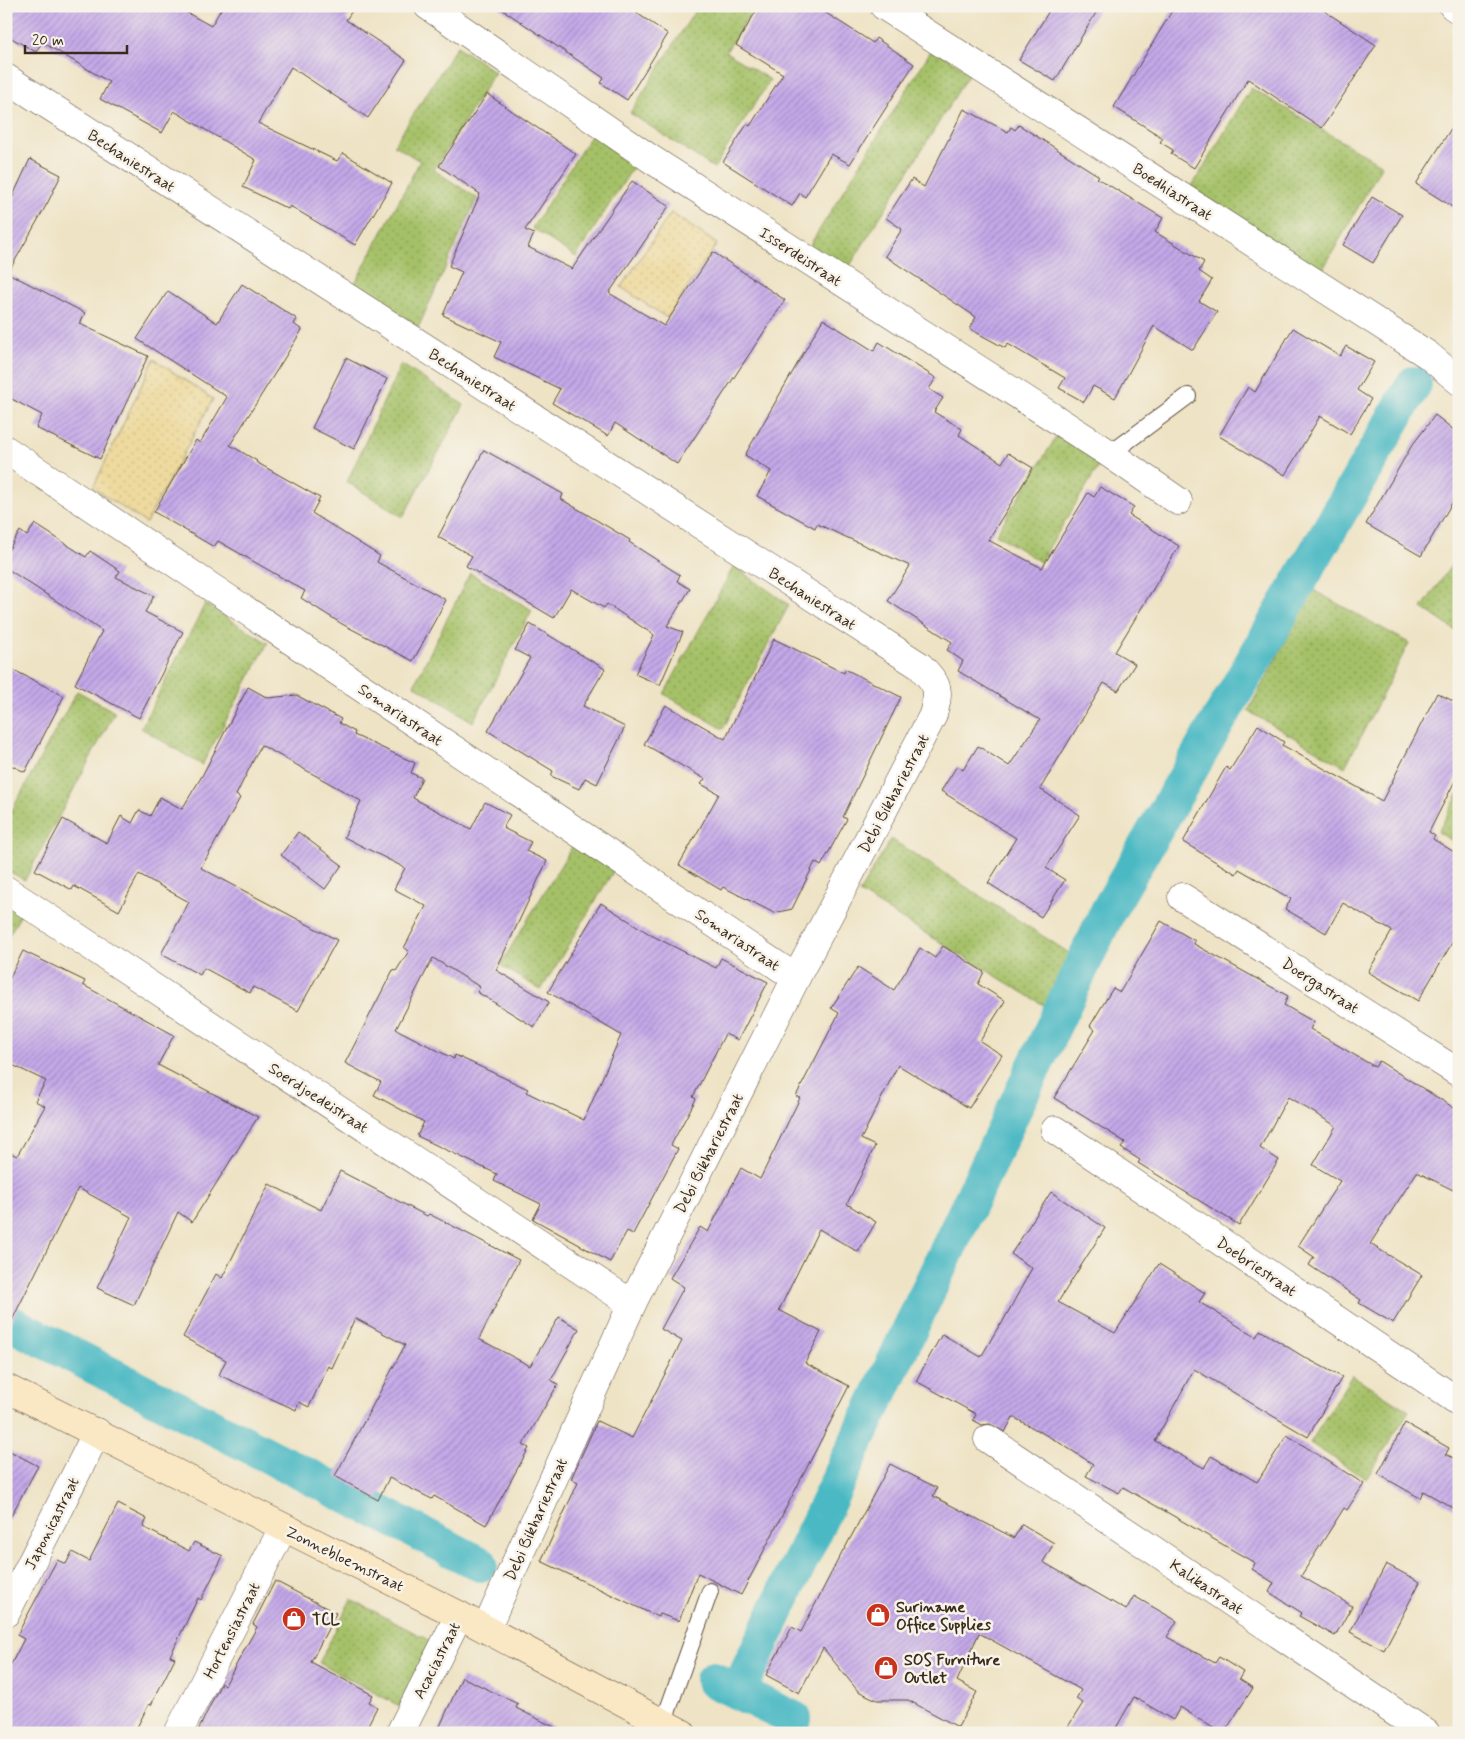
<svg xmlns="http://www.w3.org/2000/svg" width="1465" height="1739" font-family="Mynerve,sans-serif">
  <defs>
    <pattern id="grass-dots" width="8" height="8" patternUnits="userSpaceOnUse" patternTransform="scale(1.25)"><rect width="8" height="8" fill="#a5c167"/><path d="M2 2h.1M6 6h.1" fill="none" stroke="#889d54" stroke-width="1.8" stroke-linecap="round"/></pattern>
    <pattern id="sand-dots" width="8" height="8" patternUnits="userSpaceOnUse" patternTransform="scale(1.25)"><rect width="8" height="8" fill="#eeda9e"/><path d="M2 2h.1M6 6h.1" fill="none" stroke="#cdbb88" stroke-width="1.8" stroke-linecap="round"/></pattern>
    <pattern id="building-hatch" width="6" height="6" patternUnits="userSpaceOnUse" patternTransform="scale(1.25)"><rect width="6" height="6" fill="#c5a9ea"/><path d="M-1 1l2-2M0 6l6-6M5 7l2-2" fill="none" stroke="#a18abd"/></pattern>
  </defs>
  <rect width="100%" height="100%" fill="#f7f3e8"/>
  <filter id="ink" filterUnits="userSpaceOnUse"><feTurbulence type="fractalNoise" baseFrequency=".02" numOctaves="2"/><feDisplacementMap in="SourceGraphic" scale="10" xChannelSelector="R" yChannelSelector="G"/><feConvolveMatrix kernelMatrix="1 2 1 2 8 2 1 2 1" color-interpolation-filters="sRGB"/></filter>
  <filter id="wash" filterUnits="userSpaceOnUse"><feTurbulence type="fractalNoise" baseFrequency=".0096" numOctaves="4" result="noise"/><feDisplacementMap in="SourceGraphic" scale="20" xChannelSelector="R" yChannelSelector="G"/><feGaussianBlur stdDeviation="1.12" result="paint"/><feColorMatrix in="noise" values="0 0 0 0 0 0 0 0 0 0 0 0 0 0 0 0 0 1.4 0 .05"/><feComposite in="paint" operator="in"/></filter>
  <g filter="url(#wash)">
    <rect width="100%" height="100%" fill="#eee3c5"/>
    <g fill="url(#grass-dots)" stroke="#707642">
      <path d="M698,6H755L726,52L770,80L714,168L630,113Z"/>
      <path d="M457,46L495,72L434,170L477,198L418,328L354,285L420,161L394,145Z"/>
      <path d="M932,49L970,72L846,272L808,248Z"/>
      <path d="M1251,88L1382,165L1322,271L1189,191Z"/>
      <path d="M593,132L637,161L576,257L532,228Z"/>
      <path d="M401,364L464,405L403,517L347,482Z"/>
      <path d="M1058,434L1102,461L1040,562L996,534Z"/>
      <path d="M1459,554V633L1422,608Z"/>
      <path d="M734,566L789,605L723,729L664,694Z"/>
      <path d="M470,573L532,610L473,722L414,685Z"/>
      <path d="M1313,590L1409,643L1345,767L1248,711Z"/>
      <path d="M205,604L268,643L202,765L141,728Z"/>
      <path d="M77,691L115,712L25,880L6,870V821Z"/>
      <path d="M1459,793V845L1438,832Z"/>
      <path d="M891,839L1071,954L1047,1007L859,893Z"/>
      <path d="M575,842L616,867L541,990L500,965Z"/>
      <path d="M6,902L22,913L6,940Z"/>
      <path d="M1352,1375L1409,1411L1366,1479L1310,1443Z"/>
      <path d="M351,1599L432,1642L403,1708L319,1663Z"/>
    </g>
    <g fill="url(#sand-dots)" stroke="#94825e">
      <path d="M671,213L717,244L667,318L621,287Z"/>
      <path d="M154,359L213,399L146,523L93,488Z"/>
    </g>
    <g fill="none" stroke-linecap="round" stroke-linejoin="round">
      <g stroke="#4bb9c4" stroke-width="36">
        <path d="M6,1321L480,1564"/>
        <path d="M713,1680L794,1719"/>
        <path d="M738,1692L1108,911L1414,384"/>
      </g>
    </g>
    <g id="blocks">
      <g fill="url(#building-hatch)">
        <path d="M6,6H175L211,26L223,6H355L346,20L406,60L368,118L291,67L258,123L337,161L343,153L392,183L355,245L290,206L288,209L243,187L256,160L174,111L162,133L100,99L109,82L42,42L36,52L6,35Z"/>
        <path d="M497,6H626L668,34L627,100L601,83L604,78Z"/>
        <path d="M759,6H815L873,43L876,38L914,64L850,164L831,154L805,197L800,193L792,206L723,162L747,124L750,126L783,74L736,45Z"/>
        <path d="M1052,6H1100L1055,81L1019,60Z"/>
        <path d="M1175,6H1317L1376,45L1322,128L1248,79L1194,168L1171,154L1173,150L1160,142L1163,138L1114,107Z"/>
        <path d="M487,94L576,154L525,230L534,234L528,247L572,269L632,181L669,206L609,293L664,326L713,252L785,300L677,464L615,423L608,436L552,403L560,389L494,357L501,342L443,315L462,272L449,266L480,194L439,166Z"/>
        <path d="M964,109L1008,132L1011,127L1015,130L1019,125L1099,176L1097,178L1163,218L1155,232L1204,262L1199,271L1212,280L1199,301L1217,312L1193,350L1154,326L1115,398L1093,386L1084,402L1059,388L1065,378L1008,344L1005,348L970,329L976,317L885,256L902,229L886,218L912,179L924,187Z"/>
        <path d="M1459,116V211L1416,184Z"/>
        <path d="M30,159L61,175L48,202L8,273L85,313L80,324L148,356L100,459L36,428L42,415L6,396V200H11Z"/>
        <path d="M1372,197L1402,215L1373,263L1343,245Z"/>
        <path d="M242,284L297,319L294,324L302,330L230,445L257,461L256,462L320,498L312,513L380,556L377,562L446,600L413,661L342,624L301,598L305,591L218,541L214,547L154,512L196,440L200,443L227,397L137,339L168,291L217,323Z"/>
        <path d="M823,319L874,351L879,342L936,378L929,389L943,398L934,412L962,429L959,435L1002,463L1008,453L1033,468L988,540L1042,568L1088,493L1094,497L1100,487L1134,507L1129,515L1179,546L1115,652L1135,664L1118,691L1104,683L1040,789L1080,815L1046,868L1065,880L1041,917L988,883L1016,838L941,791L957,766L963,770L978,746L1009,766L1040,720L958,671L963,661L947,650L952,642L888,601L910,566L817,524L815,528L757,496L771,471L745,455Z"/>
        <path d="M1293,328L1340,356L1346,346L1374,362L1357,390L1371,399L1350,434L1320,416L1285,475L1219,436L1248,387L1255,392Z"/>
        <path d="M346,358L387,379L354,449L312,428Z"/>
        <path d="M1435,415L1459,434V491L1421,556L1366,524L1411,447Z"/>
        <path d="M484,450L563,494L561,499L630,540L629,542L680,575L677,581L690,589L667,626L683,632L660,685L635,674L654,635L607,604L604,608L571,589L554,618L466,566L472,556L438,537Z"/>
        <path d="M35,524L86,557L90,551L120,571L116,577L154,596L145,612L183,632L139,718L75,684L102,631L6,568V554L20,531L27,536Z"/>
        <path d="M530,624L605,669L583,706L625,727L597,784L585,778L579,789L551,776L553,771L488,731L530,658L515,650Z"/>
        <path d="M774,639L844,673L845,669L901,697L843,817L847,819L821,866L815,862L792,909L774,913L723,887L721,890L679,865L719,794L701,784L705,779L644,744L666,705L725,739Z"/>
        <path d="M6,666L64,696L25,772L6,763Z"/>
        <path d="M248,687L268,698L296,695L341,719L339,723L355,732L354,735L415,763L411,773L422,778L413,798L471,829L485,802L510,815L503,828L531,842L526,851L547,861L496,970L549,1002L534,1027L477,992L480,987L433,958L396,1029L454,1059L455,1055L528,1089L526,1092L584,1120L621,1035L548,992L601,903L651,935L716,968L721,958L768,982L738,1040L725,1034L693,1097L696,1099L671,1145L678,1149L633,1234L627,1231L610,1262L533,1219L541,1204L494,1181L497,1174L417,1136L424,1122L374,1095L381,1082L345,1063L393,970L396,971L409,951L404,948L426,906L394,889L405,868L344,837L361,801L261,745L236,795L240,798L201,868L337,940L298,1011L253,987L250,993L204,968L200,975L161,954L189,902L139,874L119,911L74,886L72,890L35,870L63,819L107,843L121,816L132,823L139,810L150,816L160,797L182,809L202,776Z"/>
        <path d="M1437,693L1459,704V773L1429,832L1435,836L1433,839L1459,855V931L1418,1001L1368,972L1392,931L1343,903L1326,933L1285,909L1291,899L1239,869L1236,874L1183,842L1226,767L1230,770L1258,725L1284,742L1282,745L1382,801Z"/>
        <path d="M298,832L342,865L325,889L281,855Z"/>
        <path d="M1161,921L1195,941L1194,944L1288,996L1284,1005L1314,1022L1310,1029L1375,1067L1379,1061L1459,1111V1193L1417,1172L1370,1244L1422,1275L1393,1323L1359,1303L1361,1300L1309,1265L1314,1257L1298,1246L1340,1181L1313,1165L1336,1126L1288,1097L1260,1148L1279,1160L1239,1225L1138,1163L1140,1160L1121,1148L1125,1142L1054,1098L1095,1030L1090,1026L1113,988L1120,992Z"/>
        <path d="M943,946L984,972L978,984L1005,1001L980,1041L1002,1055L969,1108L898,1065L861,1139L875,1146L847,1204L876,1222L858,1252L819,1229L779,1310L821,1332L805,1363L849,1386L741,1595L698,1573L679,1621L660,1614L658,1617L541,1561L578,1483L571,1479L597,1421L632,1438L682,1341L661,1329L684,1287L670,1278L700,1227L708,1232L741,1168L760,1179L800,1098L796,1096L839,1013L831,1008L858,967L894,990L920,948L935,958Z"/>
        <path d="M23,951L85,981L83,985L174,1035L158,1065L258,1117L192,1222L178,1212L134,1305L97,1288L131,1217L78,1188L6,1332V1151L17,1156L45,1106L35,1101L46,1081L6,1062V985Z"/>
        <path d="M340,1171L427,1216L429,1214L519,1260L479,1339L530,1366L559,1317L579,1329L551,1380L558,1384L523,1445L529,1448L486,1525L434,1496L432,1499L389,1478L378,1500L335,1476L405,1345L355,1318L332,1368L328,1366L309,1407L299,1402L296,1410L219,1375L226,1360L183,1337L216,1274L222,1278L269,1184L321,1210Z"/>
        <path d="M1051,1192L1105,1228L1058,1302L1115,1333L1159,1264L1205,1293L1199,1302L1256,1337L1260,1330L1304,1357L1342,1377L1308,1437L1194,1369L1155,1441L1204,1468L1211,1456L1257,1482L1287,1435L1364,1484L1347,1510L1344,1508L1301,1576L1352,1606L1335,1636L1299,1616L1302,1613L1269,1592L1274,1583L1252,1569L1255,1563L1123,1487L1119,1493L1086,1476L1093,1464L1055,1440L1013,1417L1005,1432L990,1424L982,1425L973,1420L976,1414L916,1381L942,1334L981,1357L1000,1324L1001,1325L1032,1268L1011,1254Z"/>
        <path d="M1405,1423L1449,1448L1446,1454L1459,1461V1511L1423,1491L1420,1498L1378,1474Z"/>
        <path d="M6,1449L38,1466L6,1525Z"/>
        <path d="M890,1464L937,1488L933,1496L1014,1538L1022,1524L1054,1543L1043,1562L1126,1610L1134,1596L1177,1621L1167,1637L1215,1663L1219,1657L1243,1672L1239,1679L1253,1688L1224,1733H1221L1180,1707L1173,1720L1134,1697L1113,1733H1064L1083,1703L1076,1699L1081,1690L979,1633L957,1681L977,1692L958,1727L908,1700H877L858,1691L823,1648L799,1693L766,1675L792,1627L801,1632L843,1550H844Z"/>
        <path d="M118,1504L147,1519L143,1527L189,1551L194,1542L223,1556L201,1600L198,1598L170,1656L175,1658L151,1705L149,1704L134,1733H6V1674L24,1639L17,1635L57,1560L66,1564L72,1552L89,1561Z"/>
        <path d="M1386,1564L1420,1582L1384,1650L1350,1632Z"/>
        <path d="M275,1581L336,1613L311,1662L373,1695L369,1702L377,1707L364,1733H197L221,1683L225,1685L257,1627L253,1624Z"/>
        <path d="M462,1677L518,1704L516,1708L566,1733H437Z"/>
      </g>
    </g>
  </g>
  <g filter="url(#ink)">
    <use href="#blocks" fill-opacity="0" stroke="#564637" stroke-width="1"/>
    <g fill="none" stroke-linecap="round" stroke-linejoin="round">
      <g stroke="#564637" stroke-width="18">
        <g id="lane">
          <path d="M1110,454L1188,396"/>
          <path d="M663,1724L710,1591"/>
        </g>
      </g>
      <g stroke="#564637" stroke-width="29">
        <g id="street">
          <path d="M428,6L651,159L1110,454L1178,501"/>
          <path d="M884,6L1428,355L1459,381"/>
          <path d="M1453,6L1459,10"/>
          <path d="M6,78L920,666C939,686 940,688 933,715L796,978L632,1304L486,1629"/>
          <path d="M6,450L796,978"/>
          <path d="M6,890L632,1304"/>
          <path d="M1182,897L1459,1073"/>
          <path d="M1055,1130L1459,1402"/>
          <path d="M988,1439L1426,1733"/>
          <path d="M6,1613L97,1432"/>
          <path d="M178,1733L283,1528"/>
          <path d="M400,1733L459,1615"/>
        </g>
      </g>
      <g stroke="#564637" stroke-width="29">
        <path id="secondary" d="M6,1388L459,1615L682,1733"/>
      </g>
      <use href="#lane" stroke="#fff" stroke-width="16"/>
      <use href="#street" stroke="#fff" stroke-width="28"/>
      <use href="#secondary" stroke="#fae7c3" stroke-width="28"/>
    </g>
  </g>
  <defs>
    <g id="shop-disc" transform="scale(1.25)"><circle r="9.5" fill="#c8321e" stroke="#f7f3e8"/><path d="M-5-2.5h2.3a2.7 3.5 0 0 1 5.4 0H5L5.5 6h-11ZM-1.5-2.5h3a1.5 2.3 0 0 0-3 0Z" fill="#fff"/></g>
  </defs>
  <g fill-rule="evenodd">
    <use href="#shop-disc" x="878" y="1615"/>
    <use href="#shop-disc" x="294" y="1619"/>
    <use href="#shop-disc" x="886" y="1668"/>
  </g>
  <g text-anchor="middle" stroke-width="5" stroke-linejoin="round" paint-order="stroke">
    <g font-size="16" fill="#3b2a1e" stroke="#f7f3e8">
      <text transform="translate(132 160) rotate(33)" y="6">Bechaniestraat</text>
      <text transform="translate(1173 191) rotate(33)" y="6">Boedhiastraat</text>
      <text transform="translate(801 256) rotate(33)" y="6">Isserdeistraat</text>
      <text transform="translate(473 379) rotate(33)" y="6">Bechaniestraat</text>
      <text transform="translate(813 598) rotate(33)" y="6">Bechaniestraat</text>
      <text transform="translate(401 714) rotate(34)" y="6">Somariastraat</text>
      <text transform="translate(893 793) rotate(-62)" y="6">Debi Bikhariestraat</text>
      <text transform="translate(738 939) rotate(34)" y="6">Somariastraat</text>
      <text transform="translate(1321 985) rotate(33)" y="6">Doergastraat</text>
      <text transform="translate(319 1097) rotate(33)" y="6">Soerdjoedeistraat</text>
      <text transform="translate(708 1153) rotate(-63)" y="6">Debi Bikhariestraat</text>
      <text transform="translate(1257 1266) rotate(34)" y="6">Doebriestraat</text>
      <text transform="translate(535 1519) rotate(-66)" y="6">Debi Bikhariestraat</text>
      <text transform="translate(51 1523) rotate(-63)" y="6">Japonicastraat</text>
      <text transform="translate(345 1558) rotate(26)" y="6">Zonnebloemstraat</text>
      <text transform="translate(1207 1586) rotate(34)" y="6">Kalikastraat</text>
      <text transform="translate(231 1630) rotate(-63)" y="6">Hortensiastraat</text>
      <text transform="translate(436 1660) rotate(-63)" y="6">Acaciastraat</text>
    </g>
    <g font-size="16" font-weight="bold" fill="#3b2a1e" stroke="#f7f3e8" text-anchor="start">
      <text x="896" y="1612">Suriname<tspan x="896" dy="18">Office Supplies</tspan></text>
      <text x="312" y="1625">TCL</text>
      <text x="904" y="1665">SOS Furniture<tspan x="904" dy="18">Outlet</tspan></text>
    </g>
  </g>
  <rect width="1465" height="1739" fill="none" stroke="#f7f3e8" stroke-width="25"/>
  <path d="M25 45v8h102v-8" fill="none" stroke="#3b2a1e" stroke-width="2.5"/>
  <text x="32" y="45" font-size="15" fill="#3b2a1e" stroke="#f7f3e8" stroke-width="4" paint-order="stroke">20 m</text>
</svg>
